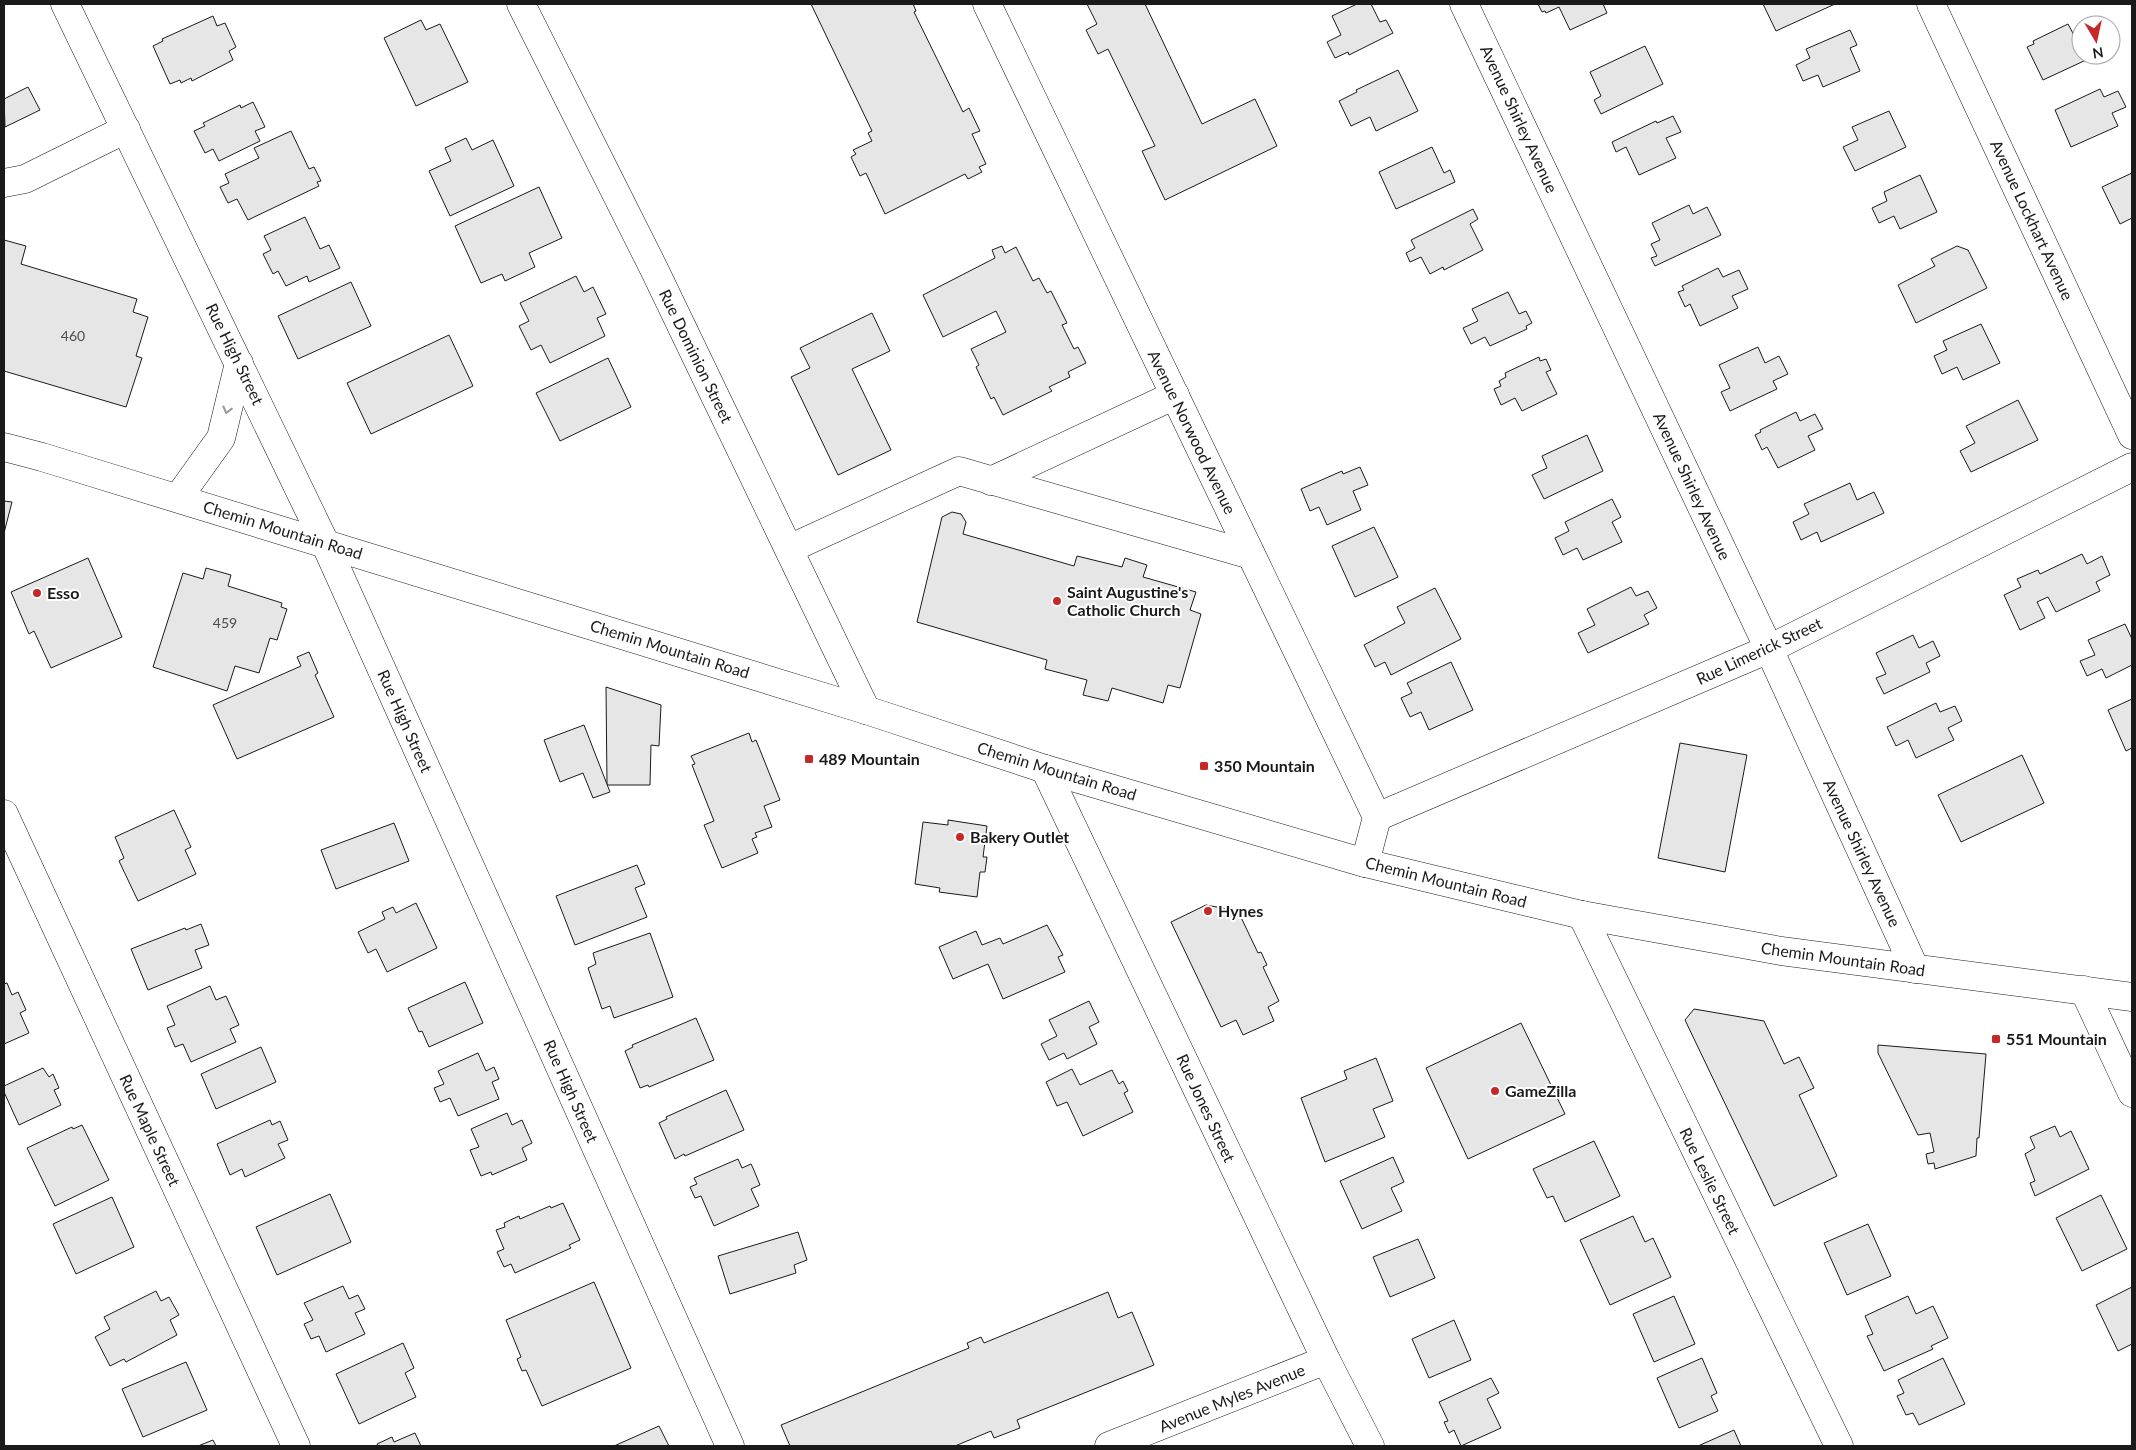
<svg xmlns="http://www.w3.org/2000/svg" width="2136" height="1450" font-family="Lato,sans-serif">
  <rect width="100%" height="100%" fill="#fff"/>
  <g fill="#e6e6e6" stroke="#1a1a1a">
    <path d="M811,4H913L916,11L914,12L963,112L969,108L980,131L972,134L986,164L979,167L982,172L968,179L965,174L885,214L866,173L860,176L851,157L856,154L853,150L872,141L868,133L872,131Z"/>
    <path d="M1087,4H1145L1202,124L1255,99L1277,146L1165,200L1142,151L1155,146L1108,49L1098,54L1086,30L1097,24Z"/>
    <path d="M1357,4H1371L1380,22L1386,20L1393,33L1349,55L1348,52L1335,58L1327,42L1341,35L1332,16Z"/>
    <path d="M1538,4H1603L1607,13L1570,30L1559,7L1546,13L1545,11L1542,12Z"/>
    <path d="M1763,4H1835L1776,31Z"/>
    <path d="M213,16L217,26L225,23L236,47L229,51L233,60L192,81L191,78L181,83L180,80L170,84L153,46L163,41L162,39Z"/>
    <path d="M421,20L426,30L440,24L468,82L416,106L384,38Z"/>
    <path d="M2068,24L2075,37L2081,34V55H2083L2086,60L2043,80L2027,47L2034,44L2033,41Z"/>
    <path d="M1850,30L1857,45L1850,48L1860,71L1823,87L1818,75L1803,81L1796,65L1810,58L1806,49Z"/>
    <path d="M1645,46L1663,84L1601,114L1594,100L1601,96L1590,72Z"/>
    <path d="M1398,70L1418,111L1376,131L1370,117L1351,126L1339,101L1357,92L1356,90Z"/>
    <path d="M28,87L40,110L5,127L4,99Z"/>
    <path d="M2100,89L2104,97L2118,91L2126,107L2112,113L2118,126L2071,147L2055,110Z"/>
    <path d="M253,102L265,127L255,131L260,141L219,161L213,149L205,153L194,131L205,126L203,123L240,105L241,108Z"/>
    <path d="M1889,111L1906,147L1855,171L1843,147L1858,140L1852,127Z"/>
    <path d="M1673,116L1681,132L1666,138L1676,158L1639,175L1626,147L1616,152L1612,142L1656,121L1657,123Z"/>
    <path d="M291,131L309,169L314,167L321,181L317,182L319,186L248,220L237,199L228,203L220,187L229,183L225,174L259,158L254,148Z"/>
    <path d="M466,138L472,150L493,140L514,186L450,216L429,171L451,161L445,148Z"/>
    <path d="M1432,147L1444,173L1450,170L1455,182L1396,209L1379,172Z"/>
    <path d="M2132,173V218L2120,224L2102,187Z"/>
    <path d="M1920,175L1937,212L1900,229L1894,216L1879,223L1872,208L1887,201L1884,192Z"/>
    <path d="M539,187L562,238L529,253L535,267L505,281L502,274L481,283L455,226Z"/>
    <path d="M1689,205L1693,214L1707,207L1721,235L1655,266L1651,258L1657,256L1651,244L1660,240L1652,223Z"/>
    <path d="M1473,209L1478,219L1470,224L1483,250L1444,270L1443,267L1430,274L1421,257L1410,262L1406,253L1415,248L1411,240Z"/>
    <path d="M305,217L320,249L329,245L340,268L309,282L307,276L286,286L278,271L273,274L263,254L271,250L264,236Z"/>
    <path d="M4,240L26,246L21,264L137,299L133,312L148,317L136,356L142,358L126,407L4,371Z"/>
    <path d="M1002,246L1005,253L1016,247L1033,281L1039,278L1047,293L1051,291L1067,323L1062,325L1074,349L1078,347L1086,363L1068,372L1070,377L1049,387L1052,391L1003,415L994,397L991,399L976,367L979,365L971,349L1006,332L996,311L943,337L923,295L995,258L992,250Z"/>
    <path d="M1957,246L1968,250L1987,288L1916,323L1898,285L1935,266L1931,259Z"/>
    <path d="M1718,268L1723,277L1739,270L1748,289L1732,296L1738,308L1700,326L1690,304L1685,307L1678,292L1684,290L1682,286Z"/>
    <path d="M576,276L584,292L593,287L606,314L597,318L605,336L550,363L541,345L531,350L519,326L529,321L520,303Z"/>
    <path d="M351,282L371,326L298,359L278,316Z"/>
    <path d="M1508,292L1519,314L1526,311L1532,323L1526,326L1527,329L1490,346L1485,337L1471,344L1463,328L1478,321L1472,309Z"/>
    <path d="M872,313L890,351L852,369L891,450L838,475L791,377L810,368L800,348Z"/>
    <path d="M1981,324L2000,363L1963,380L1957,367L1942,374L1934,356L1947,350L1943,341Z"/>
    <path d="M449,335L473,386L371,434L347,383Z"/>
    <path d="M1758,347L1765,363L1779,356L1788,374L1773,381L1777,389L1730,411L1721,392L1730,388L1719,365Z"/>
    <path d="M1539,357L1540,361L1546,359L1551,370L1546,372L1557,394L1522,411L1515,398L1501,405L1494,389L1501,386L1499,381L1506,377L1505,373Z"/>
    <path d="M608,358L631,407L560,441L536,393Z"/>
    <path d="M2018,400L2038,440L1971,472L1960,451L1975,443L1966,426Z"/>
    <path d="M1796,412L1800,421L1815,414L1823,429L1808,436L1815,450L1778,468L1767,447L1762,450L1755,435L1761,432L1760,430Z"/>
    <path d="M1587,435L1603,471L1544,499L1532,475L1547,468L1542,456Z"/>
    <path d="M1360,467L1368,485L1353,491L1361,510L1327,525L1319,507L1310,511L1301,489L1342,471L1343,474Z"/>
    <path d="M1850,483L1857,500L1874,492L1884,513L1821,542L1817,532L1801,540L1793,522L1809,514L1804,504Z"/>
    <path d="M1612,499L1621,517L1612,522L1622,542L1583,560L1577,548L1563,555L1555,538L1569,531L1565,522Z"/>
    <path d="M4,501L12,502L4,533Z"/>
    <path d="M952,512L961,514L966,522L963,534L1074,566L1077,556L1122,567L1125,558L1147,565L1143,577L1196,592L1190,610L1201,614L1180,688L1168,685L1163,703L1112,688L1108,701L1083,695L1087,680L1045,669L1047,660L917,622L942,517Z"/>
    <path d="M1374,527L1398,577L1355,597L1332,546Z"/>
    <path d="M2082,554L2087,564L2102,556L2110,575L2096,582L2100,591L2056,612L2048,597L2037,602L2045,618L2020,630L2004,595L2021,587L2017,579L2038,570L2040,574Z"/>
    <path d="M88,558L122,637L51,668L34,631L29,634L11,592Z"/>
    <path d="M206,568L231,575L228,586L282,603L281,607L287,609L277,640L270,638L259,673L235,666L227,691L153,667L183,573L203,579Z"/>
    <path d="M1631,587L1636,596L1648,591L1657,608L1644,615L1649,624L1588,653L1578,633L1595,625L1587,609Z"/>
    <path d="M1435,588L1461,639L1391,675L1385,662L1375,667L1364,645L1405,623L1397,607Z"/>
    <path d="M2125,624L2132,639V665L2106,678L2102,669L2087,676L2080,661L2095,655L2088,640Z"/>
    <path d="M1913,635L1919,648L1933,641L1940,656L1926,663L1930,672L1884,694L1876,678L1886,674L1876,653Z"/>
    <path d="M309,652L318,673L315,675L334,717L237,759L213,705L301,666L297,657Z"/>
    <path d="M1451,662L1473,710L1429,730L1421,712L1410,717L1401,698L1412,693L1407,683Z"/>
    <path d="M606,687L661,705L659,746L651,745L650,785H607Z"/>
    <path d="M2132,699V748L2126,751L2108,710Z"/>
    <path d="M1936,703L1940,712L1955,706L1962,721L1948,728L1954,740L1916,758L1908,740L1896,746L1887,727Z"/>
    <path d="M584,725L610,792L593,798L583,773L560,782L544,740Z"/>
    <path d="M749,733L752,742L756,740L780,800L764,806L772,827L755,833L757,837L752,839L758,853L722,868L704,825L714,821L692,765L695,764L691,756Z"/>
    <path d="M1680,743L1747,755L1725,872L1658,858Z"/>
    <path d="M2022,755L2044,803L1961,842L1938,795Z"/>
    <path d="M174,810L191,847L185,850L196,874L138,901L119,861L124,858L115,837Z"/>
    <path d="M948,820L987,826L983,857H987L985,872H980L977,897L939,892L940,888L915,884L923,822L948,825Z"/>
    <path d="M394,823L409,861L336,889L321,850Z"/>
    <path d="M637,865L645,884L635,888L647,917L575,945L556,896Z"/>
    <path d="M416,903L437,948L387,972L376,949L368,953L358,932L385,919L382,912L393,907L396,913Z"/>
    <path d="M1206,905L1238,911L1258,953L1261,952L1267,965L1263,967L1279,1001L1268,1007L1274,1021L1243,1035L1236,1020L1221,1027L1171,922Z"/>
    <path d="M201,924L209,945L195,950L202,968L148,990L131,949L185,928L186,930Z"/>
    <path d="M1047,925L1063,955L1058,957L1065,972L1003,999L988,964L953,979L939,947L976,931L982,945L1000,938L1003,944Z"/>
    <path d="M650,933L673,997L614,1018L610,1006L602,1009L588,968L596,964L593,953Z"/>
    <path d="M465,982L483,1023L429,1047L422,1031L419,1032L408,1008Z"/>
    <path d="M7,983L12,995L18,992L26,1010L20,1013L29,1033L4,1044V984Z"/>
    <path d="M210,986L216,1000L226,996L239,1025L230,1029L236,1042L191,1062L183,1044L175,1047L167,1028L175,1025L167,1006Z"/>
    <path d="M1089,1001L1099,1022L1089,1027L1097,1044L1067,1059L1064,1053L1049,1060L1041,1044L1057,1036L1049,1020Z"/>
    <path d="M1694,1009L1764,1021L1784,1064L1799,1057L1814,1088L1799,1095L1837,1176L1774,1206L1685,1020Z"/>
    <path d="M696,1018L714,1060L649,1087L648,1085L640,1088L625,1051L633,1047L632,1045Z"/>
    <path d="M1521,1023L1565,1114L1468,1159L1426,1068Z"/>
    <path d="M1878,1045L1986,1054L1979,1138H1977L1976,1156L1935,1169L1934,1163L1928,1164L1926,1154L1934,1152L1930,1133L1918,1135L1878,1053Z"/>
    <path d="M261,1047L276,1082L216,1109L201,1074Z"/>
    <path d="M478,1053L486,1071L494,1067L499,1079L492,1082L499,1099L458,1116L450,1098L440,1102L434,1088L444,1084L438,1071Z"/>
    <path d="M1376,1058L1393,1101L1373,1109L1385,1137L1325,1162L1301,1098L1347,1079L1344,1071Z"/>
    <path d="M43,1068L49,1077L53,1074L59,1088L54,1090L61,1105L19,1125L4,1092V1086Z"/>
    <path d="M1072,1069L1080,1085L1112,1070L1119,1084L1123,1081L1128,1091L1124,1093L1133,1112L1083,1136L1067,1102L1057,1106L1046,1082Z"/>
    <path d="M726,1090L744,1130L685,1156L684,1154L675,1159L659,1123L667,1119L666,1117Z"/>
    <path d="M507,1113L512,1125L522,1120L532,1143L522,1148L527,1160L492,1175L491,1172L481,1176L470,1150L479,1147L471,1129Z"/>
    <path d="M270,1120L272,1125L280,1121L288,1140L278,1144L285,1158L245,1177L242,1169L230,1175L217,1144Z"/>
    <path d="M82,1125L109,1180L55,1206L27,1148L72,1127L73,1129Z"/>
    <path d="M2055,1126L2060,1137L2071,1131L2089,1169L2035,1196L2030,1183L2035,1181L2025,1154L2035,1148L2030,1137Z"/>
    <path d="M1594,1141L1620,1196L1565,1222L1553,1196L1547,1198L1533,1169Z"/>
    <path d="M1393,1157L1404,1182L1391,1188L1402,1211L1362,1229L1340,1181Z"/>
    <path d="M738,1159L742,1168L751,1164L753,1168L760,1185L751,1189L759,1206L714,1226L701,1196L695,1198L690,1187L697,1184L694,1178Z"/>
    <path d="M330,1194L351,1242L277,1275L256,1227Z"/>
    <path d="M2101,1195L2127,1249L2082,1271L2056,1218Z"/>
    <path d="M112,1197L134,1247L76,1274L53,1224Z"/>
    <path d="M563,1203L580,1240L569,1245L571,1248L515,1273L511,1264L504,1267L497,1252L504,1249L496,1230L505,1227L504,1223L519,1216L520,1219L550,1206L551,1208Z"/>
    <path d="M1633,1216L1645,1242L1653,1238L1671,1277L1610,1305L1580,1240Z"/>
    <path d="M1868,1224L1891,1276L1847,1295L1824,1243Z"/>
    <path d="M798,1232L807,1260L794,1265L796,1273L730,1294L718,1256Z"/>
    <path d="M1418,1239L1435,1278L1390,1297L1373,1257Z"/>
    <path d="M594,1282L631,1368L542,1406L526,1370L522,1371L517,1359L521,1357L506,1320Z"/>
    <path d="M343,1286L349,1299L358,1295L365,1309L355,1313L365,1334L326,1352L319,1336L311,1339L304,1324L313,1320L304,1303Z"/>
    <path d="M2132,1287V1344L2118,1351L2096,1305Z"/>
    <path d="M156,1291L161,1301L169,1297L179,1315L170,1320L177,1335L126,1362L124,1359L110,1366L95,1337L110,1329L104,1317Z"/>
    <path d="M1108,1292L1118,1318L1132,1312L1154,1365L1017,1420L1020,1428L994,1438L991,1431L955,1446H790L781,1425L969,1348L967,1343L981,1337L984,1343Z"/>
    <path d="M1674,1296L1695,1344L1654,1362L1633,1314Z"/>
    <path d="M1908,1296L1916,1314L1933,1306L1948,1338L1931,1346L1933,1349L1884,1371L1867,1336L1873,1334L1865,1316Z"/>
    <path d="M1454,1320L1471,1360L1429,1378L1412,1339Z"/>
    <path d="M403,1343L414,1368L405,1373L416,1397L359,1424L336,1374Z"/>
    <path d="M1702,1358L1717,1393L1711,1396L1718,1411L1679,1428L1657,1378Z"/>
    <path d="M1943,1358L1965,1404L1919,1425L1913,1413L1906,1415L1897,1396L1904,1393L1898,1380Z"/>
    <path d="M186,1362L207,1410L143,1437L122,1389Z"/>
    <path d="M1491,1378L1499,1393L1487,1399L1501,1428L1461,1446L1454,1430L1449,1433L1444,1422L1448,1421L1439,1402Z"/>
    <path d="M659,1426L669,1446H614Z"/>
    <path d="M1734,1430L1741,1446H1698Z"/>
    <path d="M415,1433L421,1446H378L377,1444L392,1437L394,1442Z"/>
    <path d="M213,1440L216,1446H198Z"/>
  </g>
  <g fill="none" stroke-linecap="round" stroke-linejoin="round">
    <g stroke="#1a1a1a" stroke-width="29">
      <g id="minor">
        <path d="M65,4L325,543L730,1446"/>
        <path d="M521,4L654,269L866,710"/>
        <path d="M987,4L1377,817L1365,863"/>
        <path d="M1464,4L1769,649L1915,969"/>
        <path d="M1931,4L2132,435"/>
        <path d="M4,183L25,179L126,129"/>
        <path d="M991,481L1175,395"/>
        <path d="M789,549L959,471L1251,555"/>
        <path d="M1045,769L1326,1360L1370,1446"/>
        <path d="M4,814L296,1446"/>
        <path d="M1377,817L1769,649L2132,467"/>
        <path d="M1582,915L1839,1446"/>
        <path d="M2084,990L2132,1093"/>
        <path d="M1109,1446L1326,1360"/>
      </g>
    </g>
    <g stroke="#1a1a1a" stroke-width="29">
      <g id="major">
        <path d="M4,447L42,457L866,710L1045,769L1365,863L1582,915L1781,951L2132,997"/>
        <path d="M178,498L221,438L239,363"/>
      </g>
    </g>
    <use href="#minor" stroke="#fff" stroke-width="28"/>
    <use href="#major" stroke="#fff" stroke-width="28"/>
  </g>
  <defs><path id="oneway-chevron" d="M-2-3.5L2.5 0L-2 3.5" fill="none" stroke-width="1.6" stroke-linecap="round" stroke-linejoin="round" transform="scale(1.25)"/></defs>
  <use stroke="#989898" href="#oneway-chevron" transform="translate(227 410) rotate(104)"/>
  <g fill="#c62828" stroke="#fff" stroke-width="2">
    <circle cx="37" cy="593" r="5"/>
    <circle cx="1057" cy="601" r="5"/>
    <rect x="804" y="754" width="10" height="10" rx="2.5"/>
    <rect x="1199" y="761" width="10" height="10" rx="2.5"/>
    <circle cx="960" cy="837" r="5"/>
    <circle cx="1208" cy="911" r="5"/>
    <rect x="1991" y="1034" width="10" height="10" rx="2.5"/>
    <circle cx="1495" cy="1091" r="5"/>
  </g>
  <g text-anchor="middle" stroke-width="4" stroke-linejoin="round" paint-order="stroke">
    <g font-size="14" fill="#4d4d4d">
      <text x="73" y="341">460</text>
      <text x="225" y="628">459</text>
    </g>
    <g font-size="16" fill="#1a1a1a" stroke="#fff">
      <text transform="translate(1519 119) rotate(65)" y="6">Avenue Shirley Avenue</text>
      <text transform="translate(2032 220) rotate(65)" y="6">Avenue Lockhart Avenue</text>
      <text transform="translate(235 354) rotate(64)" y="6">Rue High Street</text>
      <text transform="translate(696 356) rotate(64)" y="6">Rue Dominion Street</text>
      <text transform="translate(1192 432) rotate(64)" y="6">Avenue Norwood Avenue</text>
      <text transform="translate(1692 486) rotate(65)" y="6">Avenue Shirley Avenue</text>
      <text transform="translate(283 530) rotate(17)" y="6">Chemin Mountain Road</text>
      <text transform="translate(670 649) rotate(17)" y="6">Chemin Mountain Road</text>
      <text transform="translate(1759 651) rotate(-25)" y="6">Rue Limerick Street</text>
      <text transform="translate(405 721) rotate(66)" y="6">Rue High Street</text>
      <text transform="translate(1057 771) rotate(17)" y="6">Chemin Mountain Road</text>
      <text transform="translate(1862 853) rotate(65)" y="6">Avenue Shirley Avenue</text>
      <text transform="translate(1446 882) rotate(14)" y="6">Chemin Mountain Road</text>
      <text transform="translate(1843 959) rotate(8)" y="6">Chemin Mountain Road</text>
      <text transform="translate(571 1091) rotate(66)" y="6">Rue High Street</text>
      <text transform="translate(1206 1108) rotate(65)" y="6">Rue Jones Street</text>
      <text transform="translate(150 1130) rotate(65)" y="6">Rue Maple Street</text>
      <text transform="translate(1710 1181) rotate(64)" y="6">Rue Leslie Street</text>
      <text transform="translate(1232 1398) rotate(-22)" y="6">Avenue Myles Avenue</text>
    </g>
    <g font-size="16" font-weight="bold" fill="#1a1a1a" stroke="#fff" text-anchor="start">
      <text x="1067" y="598">Saint Augustine's<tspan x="1067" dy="18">Catholic Church</tspan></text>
      <text x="47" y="599">Esso</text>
      <text x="819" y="765">489 Mountain</text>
      <text x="1214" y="772">350 Mountain</text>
      <text x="970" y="843">Bakery Outlet</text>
      <text x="1218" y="917">Hynes</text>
      <text x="2006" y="1045">551 Mountain</text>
      <text x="1505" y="1097">GameZilla</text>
    </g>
  </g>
  <rect width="2136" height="1450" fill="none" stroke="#1a1a1a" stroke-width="10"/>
  <g transform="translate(2096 40) rotate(171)"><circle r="24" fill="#ffffff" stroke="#a3a3a3"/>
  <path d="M0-4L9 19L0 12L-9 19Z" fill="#c62828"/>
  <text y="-8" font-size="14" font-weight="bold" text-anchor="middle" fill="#1a1a1a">N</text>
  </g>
</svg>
